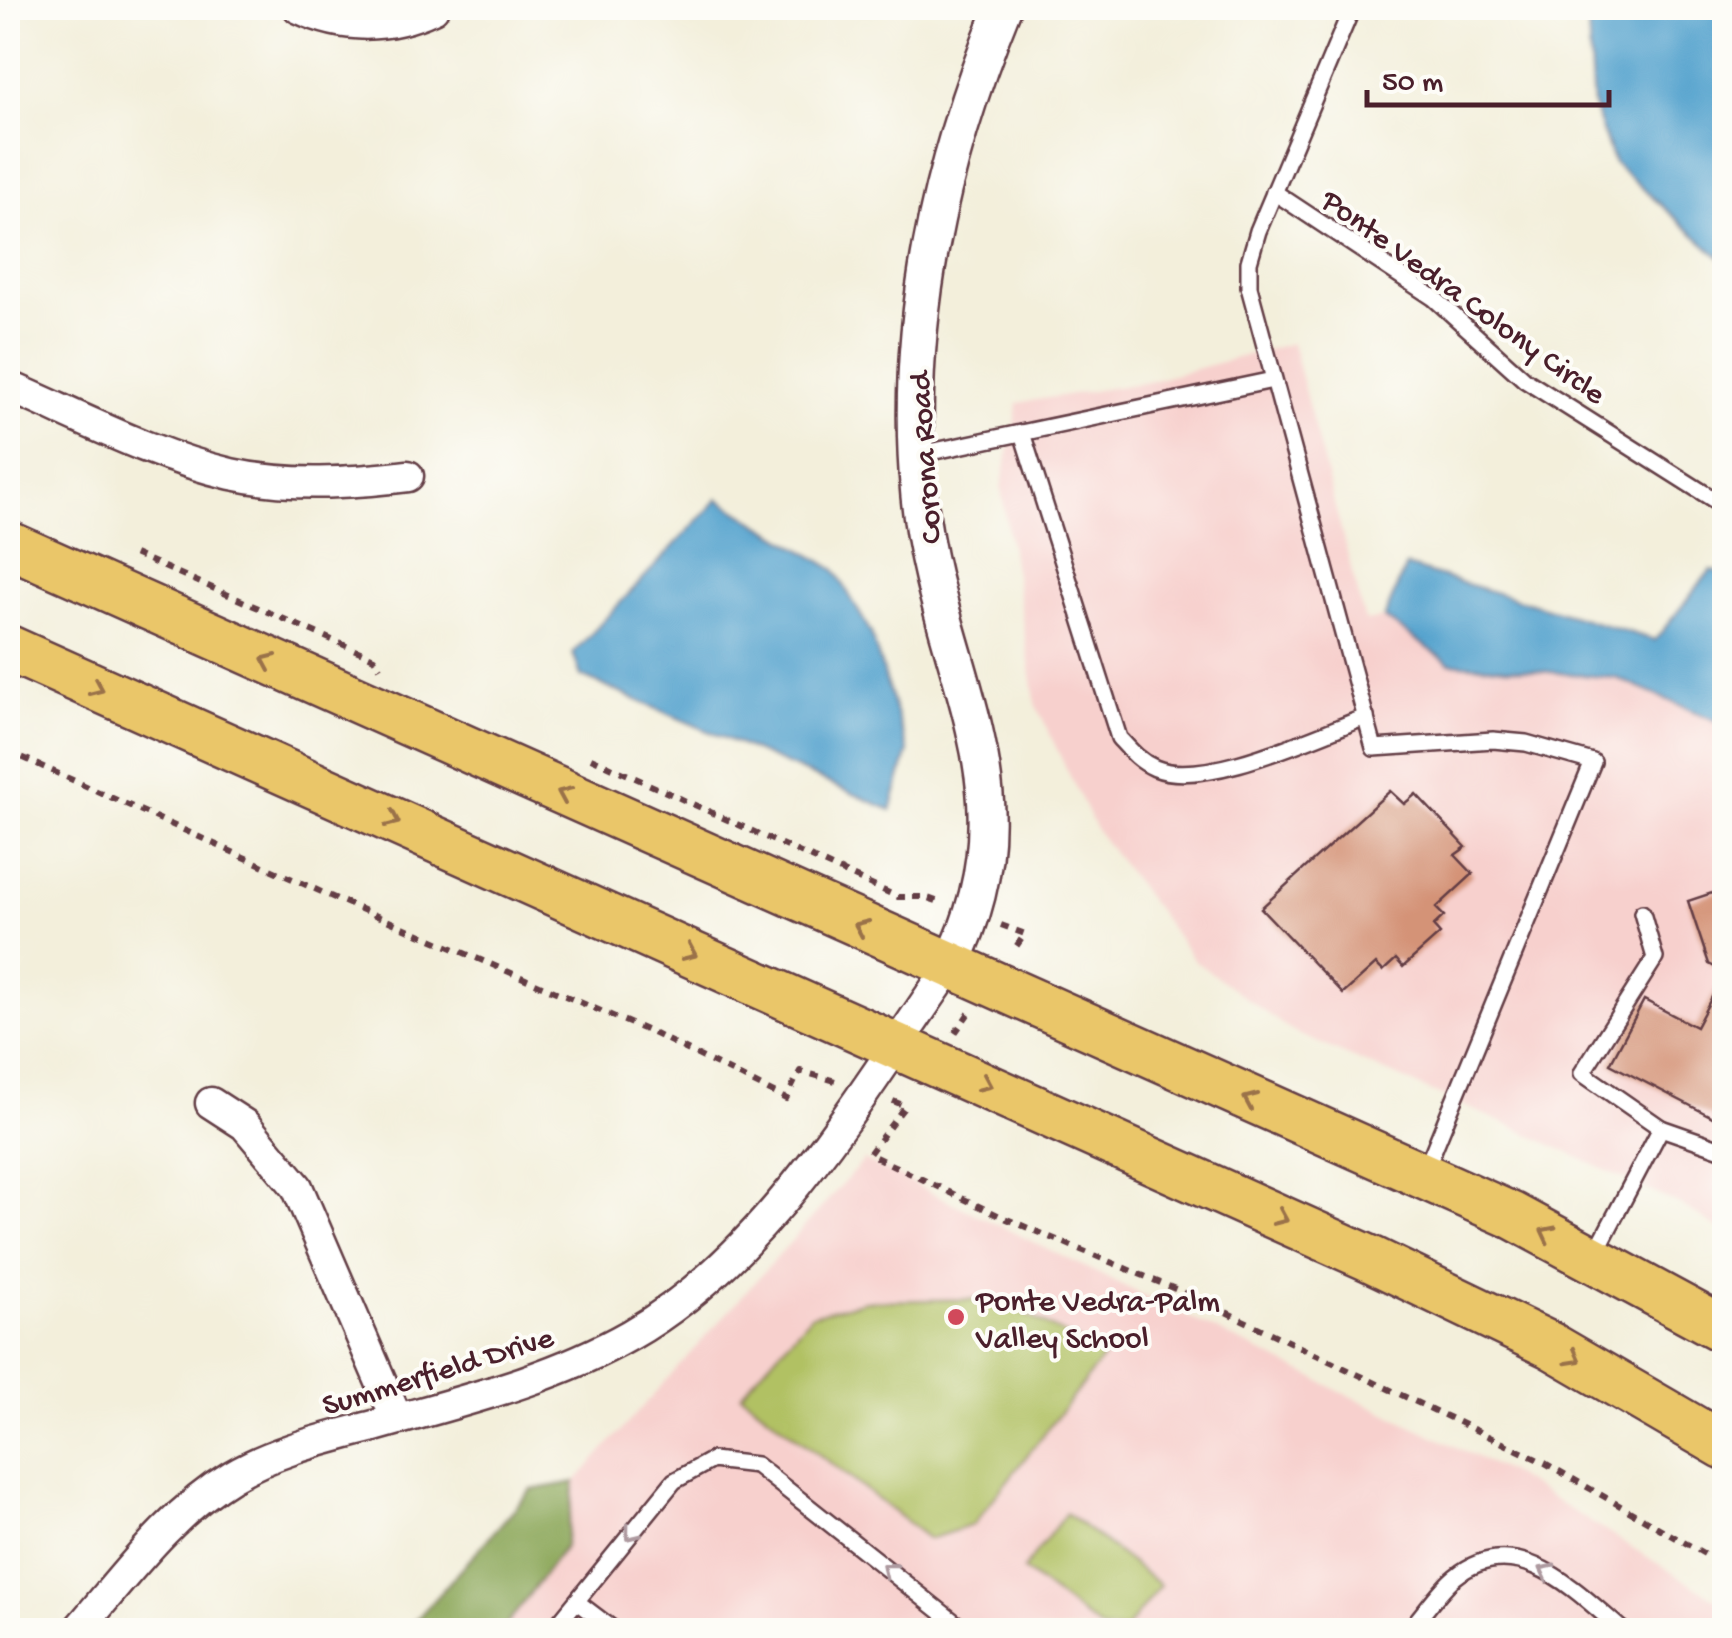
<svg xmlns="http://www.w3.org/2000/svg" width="1732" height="1638" font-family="'Gochi Hand',sans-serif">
  <rect width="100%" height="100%" fill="#fdfcf7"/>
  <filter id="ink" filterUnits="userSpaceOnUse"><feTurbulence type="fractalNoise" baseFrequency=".01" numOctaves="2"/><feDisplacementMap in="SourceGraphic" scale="20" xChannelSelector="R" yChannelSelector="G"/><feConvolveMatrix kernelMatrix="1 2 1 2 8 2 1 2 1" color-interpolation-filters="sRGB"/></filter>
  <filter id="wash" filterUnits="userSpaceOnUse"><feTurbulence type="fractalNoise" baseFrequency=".0048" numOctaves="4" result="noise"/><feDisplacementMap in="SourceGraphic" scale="40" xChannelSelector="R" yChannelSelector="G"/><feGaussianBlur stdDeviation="2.25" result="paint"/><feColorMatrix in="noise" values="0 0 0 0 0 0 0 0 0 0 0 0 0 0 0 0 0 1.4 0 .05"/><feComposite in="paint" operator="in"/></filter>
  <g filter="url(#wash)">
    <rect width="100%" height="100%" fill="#f3efdb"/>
    <g fill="#f7d0cd">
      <path d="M1292,343L1365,621L1384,618L1451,663L1616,678L1724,724V1232L1680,1205L1513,1127L1291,1031L1195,961L1096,830L1036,706L1001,488L1018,403L1147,382Z"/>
      <path d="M864,1160L1512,1474L1724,1604V1630H503L565,1546L575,1482Z"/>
    </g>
    <g fill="#b1c164" stroke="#7e7048" stroke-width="2.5">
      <path d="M995,1299L1105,1355L973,1525L929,1539L741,1394L811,1315L865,1301Z"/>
      <path d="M1066,1513L1160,1585L1125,1630H1102L1023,1570Z"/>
    </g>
    <path fill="#8ca75a" stroke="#6b6342" stroke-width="2.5" d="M575,1482L565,1546L503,1630H407L531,1490Z"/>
    <g fill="#55a3ce" stroke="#50617c" stroke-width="2.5">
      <path d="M1587,8H1724V261L1614,163L1593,106Z"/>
      <path d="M718,499L835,570L871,633L908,751L891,810L581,676L573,653Z"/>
      <path d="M1406,566L1655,640L1711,570L1724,573V724L1616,678L1450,663L1384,618Z"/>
    </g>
    <g id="blocks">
      <g fill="#d49377">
        <path d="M1390,791L1404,804L1416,794L1466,847L1455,855L1473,874L1436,908L1444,916L1433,926L1440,934L1403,967L1396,959L1383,971L1376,964L1343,994L1261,908Z"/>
        <path d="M1724,889V972L1709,964L1688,901Z"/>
        <path d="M1724,974V1123L1610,1064L1644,1000L1696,1027Z"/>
      </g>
    </g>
  </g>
  <g filter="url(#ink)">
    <use href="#blocks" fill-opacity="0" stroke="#633e45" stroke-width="2.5"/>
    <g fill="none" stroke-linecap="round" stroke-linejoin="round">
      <g stroke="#633e45" stroke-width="20">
        <g id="service">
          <path d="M1352,8L1258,231L1249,262V287L1374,748L1493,740L1526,743L1593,762L1425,1171"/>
          <path d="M1274,192L1434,298L1525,380L1724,506"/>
          <path d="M1022,433L1119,738C1130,750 1139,761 1155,768C1205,789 1316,735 1366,717"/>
          <path d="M916,455L1273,380"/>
          <path d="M1661,1128L1724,1150"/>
          <path d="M1595,1254L1661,1128L1582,1073L1655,958L1642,913"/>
          <path d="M577,1602L614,1630"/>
          <path d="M553,1630L674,1481L712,1460L756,1465L964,1630"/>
          <path d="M1409,1630C1424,1614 1438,1591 1455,1577C1517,1527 1577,1592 1622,1630"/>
        </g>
      </g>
      <g stroke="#633e45" stroke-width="35">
        <g id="minor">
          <path d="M299,8C344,29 388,29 433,8"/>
          <path d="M8,386C80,417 153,456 231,474C290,487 349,483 408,476"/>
          <path d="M211,1103L245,1125L297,1187L397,1419"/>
          <path d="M78,1630C125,1576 169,1514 232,1476C276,1450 326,1439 374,1426C462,1401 551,1380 630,1335C768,1257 861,1093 950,967"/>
        </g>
      </g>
      <g stroke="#633e45" stroke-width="40">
        <path id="tertiary" d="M950,967C1040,790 936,670 919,496C903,326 939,164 1003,8"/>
      </g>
      <g stroke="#633e45" stroke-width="50">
        <g id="primary">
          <path d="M8,544L1511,1215L1724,1330"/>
          <path d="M8,648L1371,1259L1550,1345L1724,1446"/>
        </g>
      </g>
      <g stroke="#633e45" stroke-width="6" stroke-dasharray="8 8" stroke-linecap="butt">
        <path d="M134,554L374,658L380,668"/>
        <path d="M8,751L337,899L655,1034L786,1099L800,1071L839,1082"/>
        <path d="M591,758L898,897H925L942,903"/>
        <path d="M1001,925L1025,934L1013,951"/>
        <path d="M955,1033L971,1010"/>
        <path d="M893,1101L905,1106L869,1154L1002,1217L1192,1296L1545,1463L1724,1565"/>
      </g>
      <use href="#service" stroke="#fff" stroke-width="15"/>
      <use href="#minor" stroke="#fff" stroke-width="30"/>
      <use href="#tertiary" stroke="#fff" stroke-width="35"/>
      <use href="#primary" stroke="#eac669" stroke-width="45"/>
    </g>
    <defs><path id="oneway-chevron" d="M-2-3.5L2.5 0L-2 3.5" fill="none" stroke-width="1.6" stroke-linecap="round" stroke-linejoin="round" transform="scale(2.5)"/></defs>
    <g stroke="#9a724a">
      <use href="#oneway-chevron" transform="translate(268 661) rotate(-156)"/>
      <use href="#oneway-chevron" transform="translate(97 688) rotate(24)"/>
      <use href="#oneway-chevron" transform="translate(564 794) rotate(-156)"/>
      <use href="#oneway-chevron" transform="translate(393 820) rotate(24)"/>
      <use href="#oneway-chevron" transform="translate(861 927) rotate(-156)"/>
      <use href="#oneway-chevron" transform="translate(690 953) rotate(24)"/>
      <use href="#oneway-chevron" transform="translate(985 1084) rotate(24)"/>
      <use href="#oneway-chevron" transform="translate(1250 1100) rotate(-156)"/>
      <use href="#oneway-chevron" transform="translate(1281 1218) rotate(24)"/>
      <use href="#oneway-chevron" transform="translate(1547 1233) rotate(-153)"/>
      <use href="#oneway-chevron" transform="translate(1574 1358) rotate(29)"/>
    </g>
    <g stroke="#ae9aa0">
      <use href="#oneway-chevron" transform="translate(631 1534) rotate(129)"/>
      <use href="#oneway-chevron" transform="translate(888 1569) rotate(-141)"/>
      <use href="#oneway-chevron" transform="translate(1546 1571) rotate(-153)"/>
    </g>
  </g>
  <circle fill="#d1495b" stroke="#fdfcf7" stroke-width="4" cx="956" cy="1317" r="10"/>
  <g text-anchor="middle" stroke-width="8" stroke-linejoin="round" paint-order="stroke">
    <g font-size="32" fill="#4a1f2b" stroke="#fdfcf7">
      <text transform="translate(1465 295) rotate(36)" y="11">Ponte Vedra Colony Circle</text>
      <text transform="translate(923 458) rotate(-94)" y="11">Corona Road</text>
      <text transform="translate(437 1369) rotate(-17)" y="11">Summerfield Drive</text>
    </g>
    <g font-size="32" fill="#4a1f2b" stroke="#fdfcf7" text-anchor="start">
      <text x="976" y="1310">Ponte Vedra-Palm<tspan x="976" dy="37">Valley School</tspan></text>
    </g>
  </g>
  <rect width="1732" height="1638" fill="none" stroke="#fdfcf7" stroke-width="40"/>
  <path d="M1367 90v15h242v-15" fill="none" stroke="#4a1f2b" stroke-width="5"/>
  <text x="1382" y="90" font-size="30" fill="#4a1f2b" stroke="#fdfcf7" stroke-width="8" paint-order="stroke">50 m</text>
</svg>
